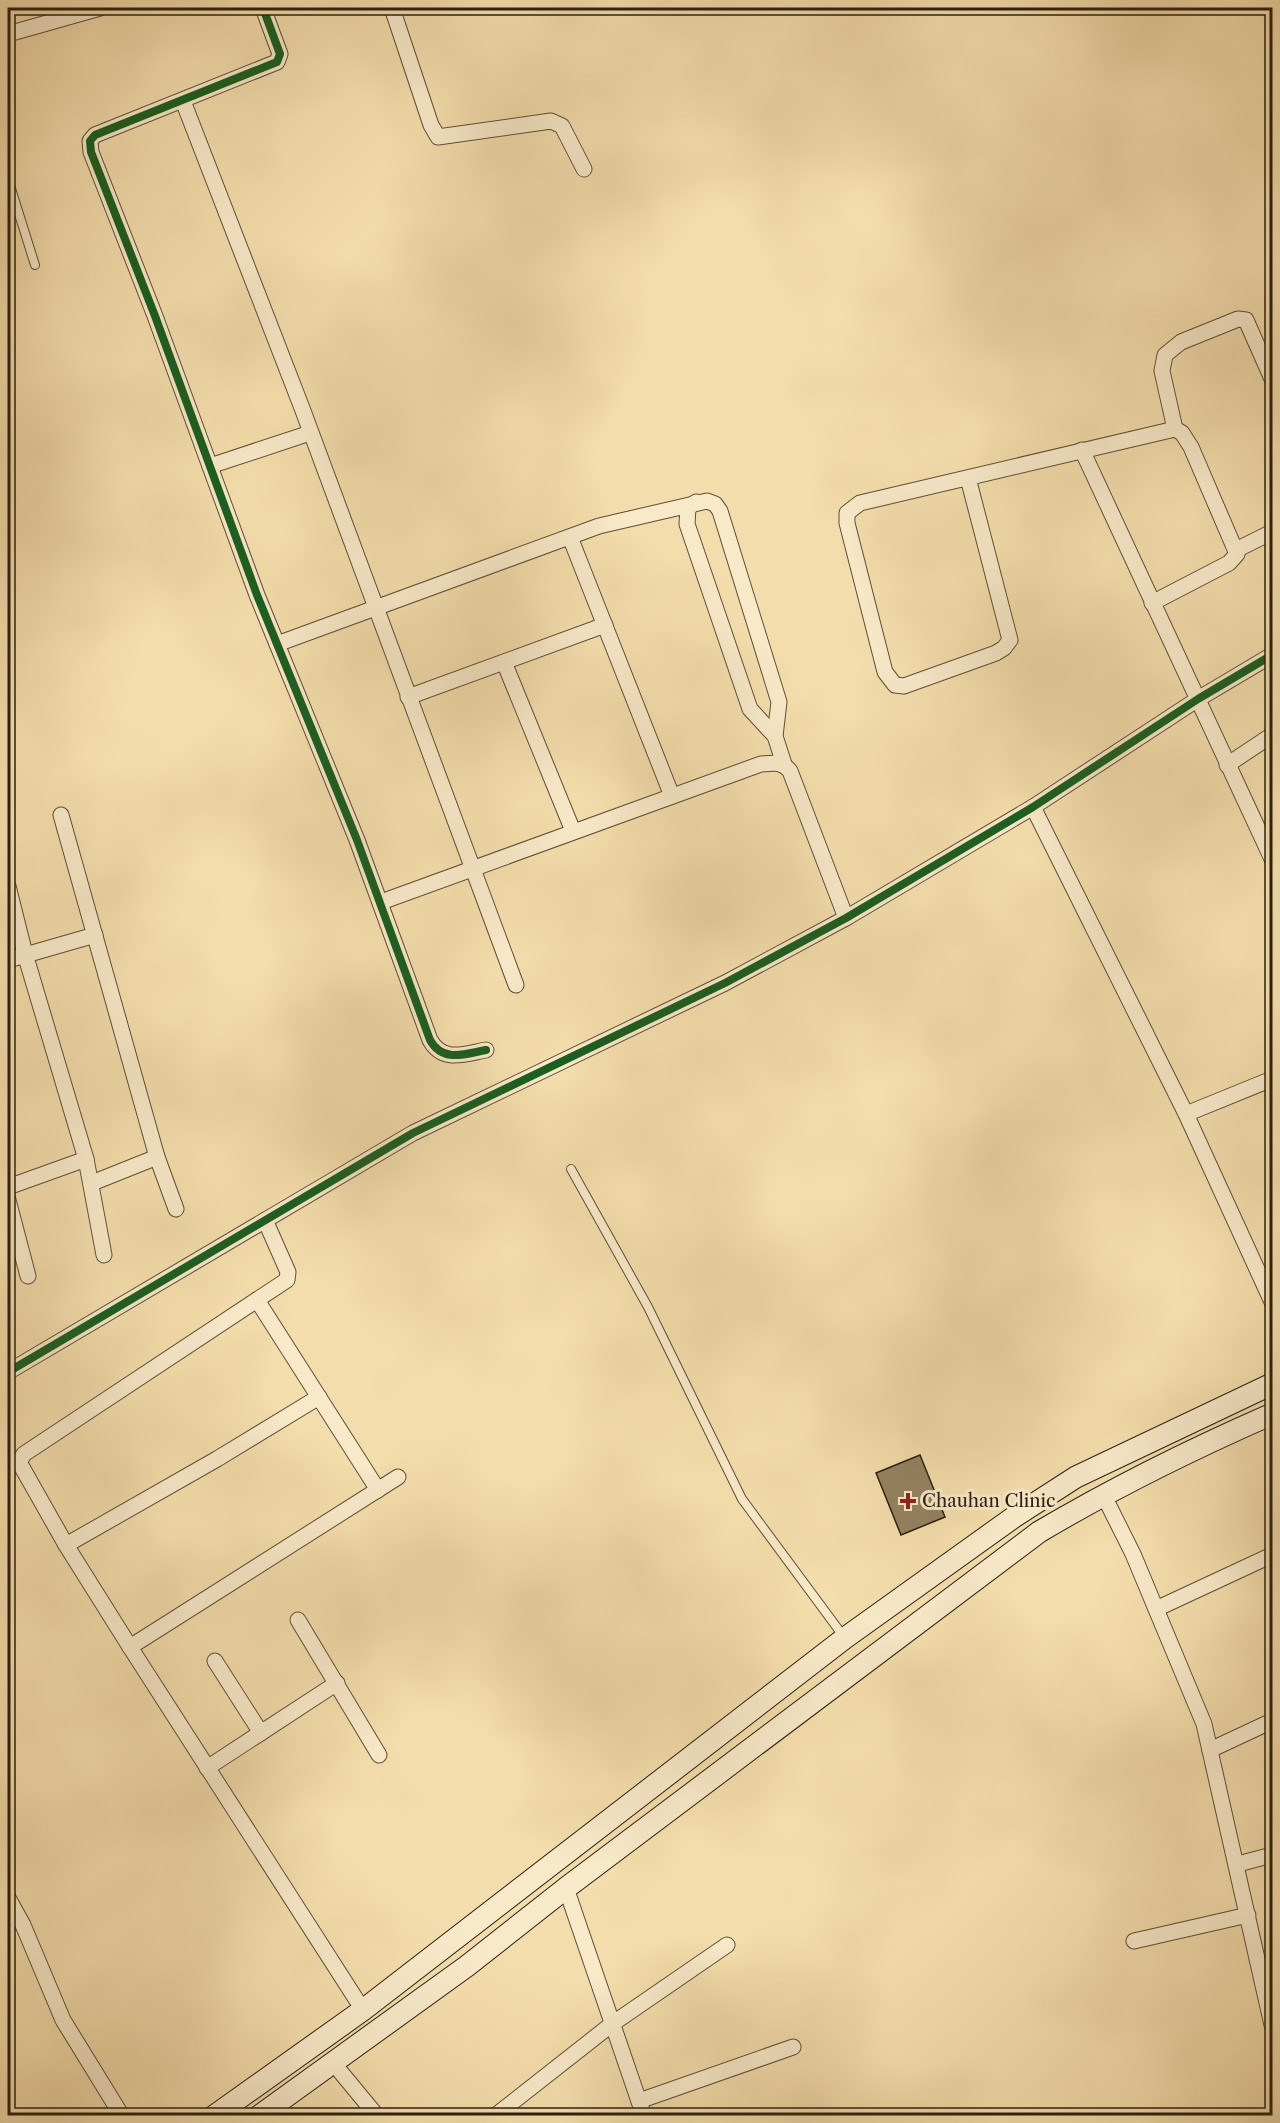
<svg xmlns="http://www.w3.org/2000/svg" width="1280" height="2123" font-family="'Libre Caslon Text',serif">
  <rect width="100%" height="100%" fill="#f4ddac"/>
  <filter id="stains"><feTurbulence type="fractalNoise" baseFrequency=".00333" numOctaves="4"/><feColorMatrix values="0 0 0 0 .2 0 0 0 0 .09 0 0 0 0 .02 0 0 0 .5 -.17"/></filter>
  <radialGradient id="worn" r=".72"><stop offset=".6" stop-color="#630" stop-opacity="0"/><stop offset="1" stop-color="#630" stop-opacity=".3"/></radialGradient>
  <path fill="#948261" stroke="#2b1f0f" stroke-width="1.5" d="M920,1455L945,1517L901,1535L876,1473Z"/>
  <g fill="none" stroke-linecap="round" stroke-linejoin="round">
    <g stroke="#5d4e36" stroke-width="10">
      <g id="lane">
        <path d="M8,179L35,265"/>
        <path d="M571,1169L648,1307L742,1499L844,1637"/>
      </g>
    </g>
    <g stroke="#5d4e36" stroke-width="17">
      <g id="street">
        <path d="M263,8L280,54L277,62L95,135L90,141L91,152L155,316L257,595L357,840L430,1040C443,1063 464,1054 486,1050"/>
        <path d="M392,8L431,125L438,137L551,121L562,126L584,169"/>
        <path d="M8,34L100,8"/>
        <path d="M183,101L302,408L516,985"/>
        <path d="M1175,429L1162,371L1165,355L1181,342L1238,319L1246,320L1272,379"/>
        <path d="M1082,450L1272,859"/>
        <path d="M210,466L310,433"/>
        <path d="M968,478L1010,640L1004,648L996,653L904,686L895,685L885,672L847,523V513L860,503L1175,429L1182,433L1191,447L1237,554L1229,563L1152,603"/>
        <path d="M696,502L688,508L687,524L750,709L775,736L784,764"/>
        <path d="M570,537L672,796"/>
        <path d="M1236,550L1272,532"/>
        <path d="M277,644L599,526L707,501L715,504L720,511L779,702L775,736"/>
        <path d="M504,662L573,831"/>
        <path d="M408,697L605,625"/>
        <path d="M1227,765L1272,735"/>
        <path d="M1033,807L1186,1114L1272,1302"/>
        <path d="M61,815L157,1157L176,1209"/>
        <path d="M8,886L25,954L86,1159L104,1255"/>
        <path d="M381,902L761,764C773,763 782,761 790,771L846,918"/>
        <path d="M8,960L95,935"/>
        <path d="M1186,1114L1272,1079"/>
        <path d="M92,1183L157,1157"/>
        <path d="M8,1187L86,1159"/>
        <path d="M8,1200L28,1276"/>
        <path d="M257,1300L378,1490"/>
        <path d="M8,1372L413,1133L725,983L846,918L1033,807L1198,699L1272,655"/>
        <path d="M1103,1494L1133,1554L1204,1724L1272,2025"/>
        <path d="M66,1545L217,1459L319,1397"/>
        <path d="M1156,1609L1272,1555"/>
        <path d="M298,1620L379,1755"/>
        <path d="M130,1647L66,1545L19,1462L24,1454L287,1280L288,1272L265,1220"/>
        <path d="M215,1661L261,1733"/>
        <path d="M1210,1750L1272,1721"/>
        <path d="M207,1768L337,1683"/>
        <path d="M1238,1864L1272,1855"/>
        <path d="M566,1888L644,2116"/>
        <path d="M8,1898L23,1925L63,2020L122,2116"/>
        <path d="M1134,1941L1248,1915"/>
        <path d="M363,2010L130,1647L398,1477"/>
        <path d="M334,2064L377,2116"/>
        <path d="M639,2101L793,2047"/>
        <path d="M495,2116L612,2024L727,1945"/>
      </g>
    </g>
    <g stroke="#2b1f0f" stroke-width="23">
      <g id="secondary">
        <path d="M214,2116L363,2010L845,1638L1014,1517L1076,1477L1272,1384"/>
        <path d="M259,2116L467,1966L566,1888L1039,1532C1115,1487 1192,1449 1272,1414"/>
      </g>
    </g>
    <use href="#lane" stroke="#f8e9c9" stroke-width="8"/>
    <use href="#street" stroke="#f8e9c9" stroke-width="15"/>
    <use href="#secondary" stroke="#f8e9c9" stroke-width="21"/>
    <g stroke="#f8e9c9" stroke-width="11">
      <g id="cycleway">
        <path d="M263,8L280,54L277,62L95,135L90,141L91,152L155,316L257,595L357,840L430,1040C443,1063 464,1054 486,1050"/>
        <path d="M8,1372L413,1133L725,983L846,918L1033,807L1198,699L1272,655"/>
      </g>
    </g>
    <use href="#cycleway" stroke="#1b5e20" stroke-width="8"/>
  </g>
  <path fill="#8f2418" stroke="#f8e9c9" stroke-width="2" d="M905 1492h6v6h6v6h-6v6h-6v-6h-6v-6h6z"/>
  <g text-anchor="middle" stroke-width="6" stroke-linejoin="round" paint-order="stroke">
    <g font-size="18" fill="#2b1f0f" stroke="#f8e9c9" text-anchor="start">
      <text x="922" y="1507">Chauhan Clinic</text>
    </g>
  </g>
  <rect width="1280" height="2123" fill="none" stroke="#f4ddac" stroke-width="30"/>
  <rect x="9" y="9" width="1262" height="2105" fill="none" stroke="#2b1f0f" stroke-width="3"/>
  <rect x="15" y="15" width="1250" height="2093" fill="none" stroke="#2b1f0f" stroke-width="1.5"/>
  <rect width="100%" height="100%" filter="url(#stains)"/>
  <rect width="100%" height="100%" fill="url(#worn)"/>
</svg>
